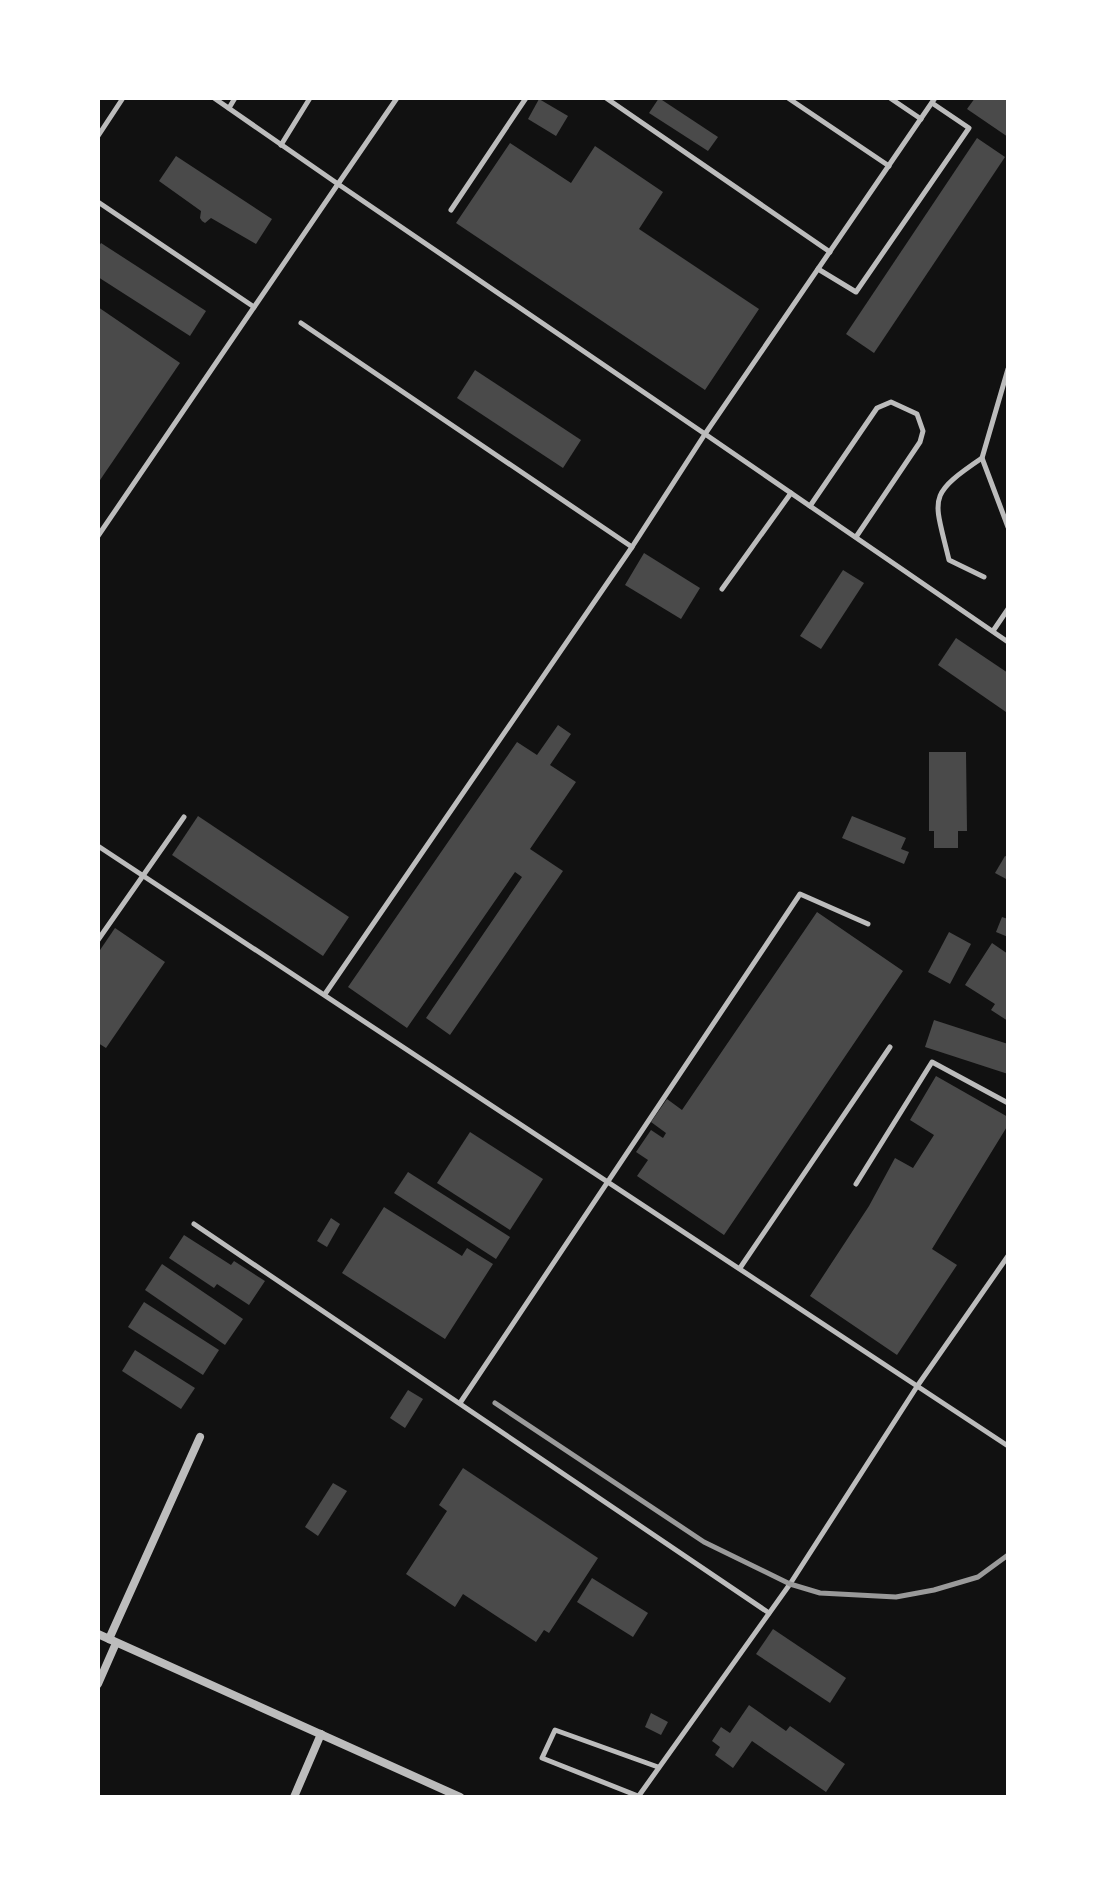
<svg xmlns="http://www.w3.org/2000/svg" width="1106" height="1895" font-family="'PT Sans Narrow',sans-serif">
  <rect width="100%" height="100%" fill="#111"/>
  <g fill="#4a4a4a">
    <path d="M659,98L718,137L708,151L649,113Z"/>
    <path d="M975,98H1008V137L967,109Z"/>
    <path d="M539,99L568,116L556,136L528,119Z"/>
    <path d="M977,138L1005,157L874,353L846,334Z"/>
    <path d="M510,143L571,183L595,146L663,192L639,229L759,309L705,390L456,223Z"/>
    <path d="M176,156L272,219L256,244L211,218L205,223L202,221L200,218L201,211L159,181Z"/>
    <path d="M101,243L206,311L190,336L98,277V248Z"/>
    <path d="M98,307L180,363L98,483Z"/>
    <path d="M475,370L581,440L563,468L457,398Z"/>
    <path d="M644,553L700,588L681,619L625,585Z"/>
    <path d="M843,570L864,583L821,649L800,636Z"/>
    <path d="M956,638L1008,673L1006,712L938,665Z"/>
    <path d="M558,725L571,734L550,765L576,782L530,849L563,871L450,1035L426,1018L522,877L515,872L407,1028L348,987L517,742L537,755Z"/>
    <path d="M929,752H966L967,831H958V848H934V831H929Z"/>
    <path d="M198,816L349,917L323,956L172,855Z"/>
    <path d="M852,816L906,838L901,849L909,852L904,864L842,838Z"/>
    <path d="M1005,856L1008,857V880L995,873Z"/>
    <path d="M817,912L903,971L724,1235L637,1176L648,1160L636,1152L651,1130L663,1138L666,1133L651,1122L667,1099L682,1110Z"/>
    <path d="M1002,917L1008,919V937L996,932Z"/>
    <path d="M115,928L165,962L106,1048L98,1043V953Z"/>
    <path d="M949,932L971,944L950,984L928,972Z"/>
    <path d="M992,943L1008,954V1021L991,1010L995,1004L965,985Z"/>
    <path d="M934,1020L1008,1044V1074L925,1047Z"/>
    <path d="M936,1076L1008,1117V1125L932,1249L957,1265L897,1355L810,1296L869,1206L895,1158L913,1168L934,1135L910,1120Z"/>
    <path d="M470,1132L543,1179L510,1230L437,1183Z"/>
    <path d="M408,1172L510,1237L496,1259L394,1193Z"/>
    <path d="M384,1207L462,1256L467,1248L493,1264L445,1339L342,1273Z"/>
    <path d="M331,1218L340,1224L327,1247L317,1241Z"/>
    <path d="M184,1235L231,1265L234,1261L265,1281L249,1305L217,1284L214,1288L169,1258Z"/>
    <path d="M162,1264L243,1319L225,1345L145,1290Z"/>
    <path d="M144,1302L219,1350L203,1375L128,1327Z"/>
    <path d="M135,1350L195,1388L181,1409L122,1371Z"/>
    <path d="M408,1390L423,1399L405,1428L390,1418Z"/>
    <path d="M463,1468L598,1558L549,1633L544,1630L536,1642L463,1594L455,1607L406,1574L447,1511L439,1505Z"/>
    <path d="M333,1483L347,1491L318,1536L305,1527Z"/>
    <path d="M592,1578L648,1613L633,1637L577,1602Z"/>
    <path d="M773,1629L846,1678L830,1703L756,1654Z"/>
    <path d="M749,1705L786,1731L790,1726L845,1764L826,1792L752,1741L733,1768L715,1755L720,1747L712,1741L721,1727L730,1733Z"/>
    <path d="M651,1713L668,1722L661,1735L645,1727Z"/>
  </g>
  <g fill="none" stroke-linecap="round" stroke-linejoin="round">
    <g stroke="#bcbcbc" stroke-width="5">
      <path d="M214,98L338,184L397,98"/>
      <path d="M606,98L830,252"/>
      <path d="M788,98L889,166"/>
      <path d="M890,98L921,119"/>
      <path d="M935,98L705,434L1008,642"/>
      <path d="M229,108L235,98"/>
      <path d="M98,136L123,98"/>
      <path d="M281,145L310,98"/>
      <path d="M98,202L254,307"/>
      <path d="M451,210L526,98"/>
      <path d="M818,269L856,292L969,128L932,103"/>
      <path d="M301,323L632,547"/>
      <path d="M1008,369L982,458L1008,527"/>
      <path d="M982,458C926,496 934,497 949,560L984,577"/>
      <path d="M810,506L877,408L891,402L917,414L923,431L920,442L856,537"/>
      <path d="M98,536L338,184L705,434L632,547L325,994"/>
      <path d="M722,589L791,493"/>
      <path d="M993,631L1008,609"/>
      <path d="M98,846L1008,1446"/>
      <path d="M98,940L184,817"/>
      <path d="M856,1184L932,1062L1008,1103"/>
      <path d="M194,1224L769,1613"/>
      <path d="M740,1268L890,1047"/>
      <path d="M460,1403L800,894L868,924"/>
      <path d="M638,1796L542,1758L555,1730L658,1767"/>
      <path d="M638,1797L790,1584L918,1385L1008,1256"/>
    </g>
    <g stroke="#bcbcbc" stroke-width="8">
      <path d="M98,1634L460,1797"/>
      <path d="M109,1639L200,1437"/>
      <path d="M98,1684L116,1643"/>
      <path d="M294,1797L321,1734"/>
    </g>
    <path stroke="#9a9a9a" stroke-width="5" d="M495,1403L704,1542L790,1584L820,1593L896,1597L934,1590L978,1577L1008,1555"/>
  </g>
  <rect width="1106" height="1895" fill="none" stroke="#ffffff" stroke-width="200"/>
</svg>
